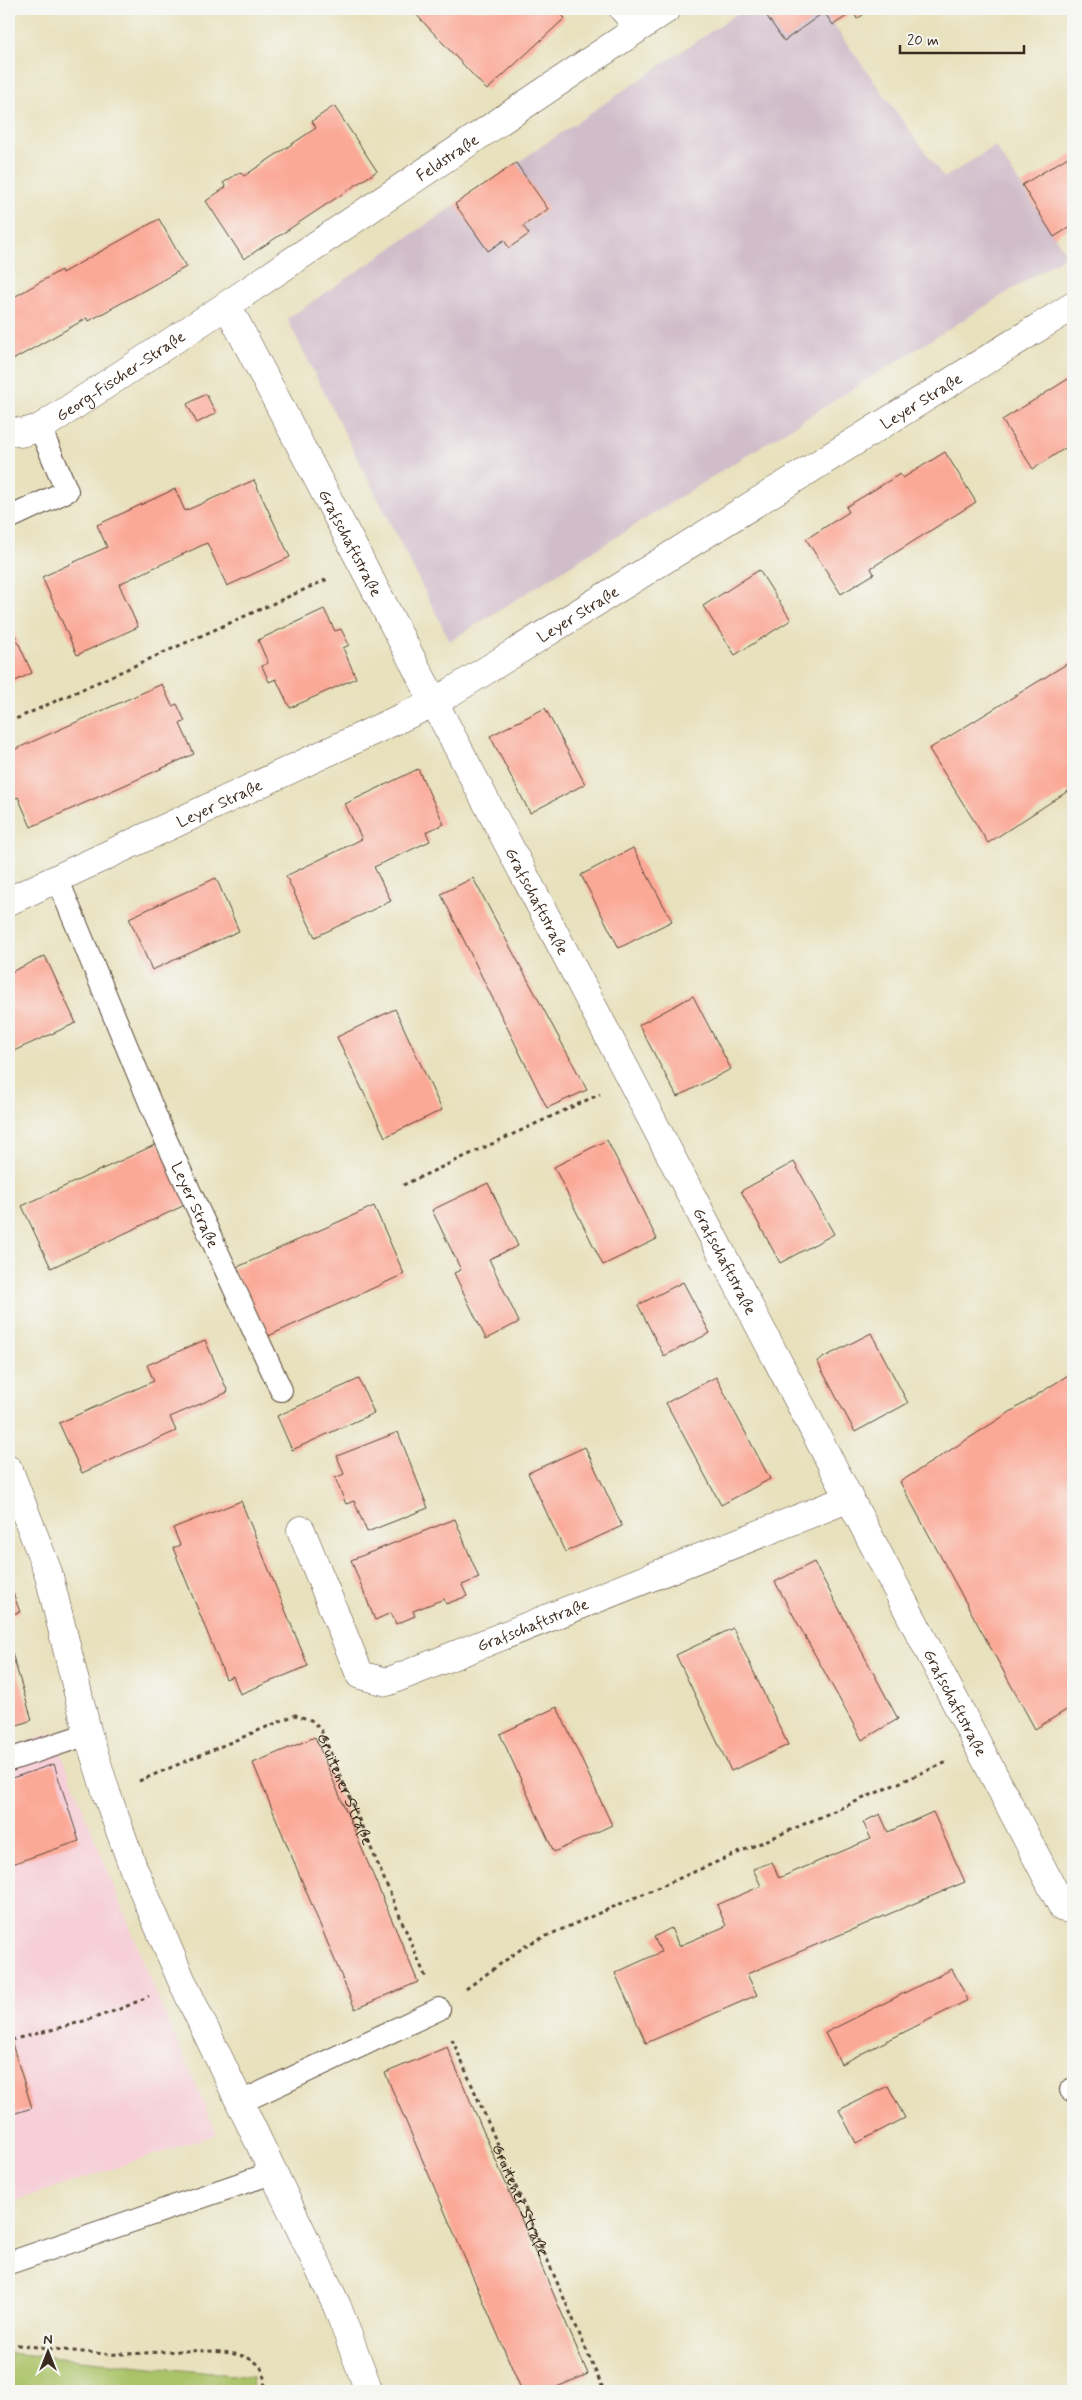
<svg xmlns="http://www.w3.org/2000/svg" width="1082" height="2400" font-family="Mynerve,sans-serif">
  <rect width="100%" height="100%" fill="#f6f6f2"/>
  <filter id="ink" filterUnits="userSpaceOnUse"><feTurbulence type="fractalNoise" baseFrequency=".02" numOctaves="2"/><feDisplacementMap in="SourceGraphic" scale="10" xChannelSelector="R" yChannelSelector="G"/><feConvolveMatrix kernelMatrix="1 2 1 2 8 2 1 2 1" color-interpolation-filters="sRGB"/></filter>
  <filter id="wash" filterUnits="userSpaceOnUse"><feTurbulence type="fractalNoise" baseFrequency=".0096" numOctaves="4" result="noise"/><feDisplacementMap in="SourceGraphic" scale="20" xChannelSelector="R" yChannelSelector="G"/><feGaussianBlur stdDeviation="1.12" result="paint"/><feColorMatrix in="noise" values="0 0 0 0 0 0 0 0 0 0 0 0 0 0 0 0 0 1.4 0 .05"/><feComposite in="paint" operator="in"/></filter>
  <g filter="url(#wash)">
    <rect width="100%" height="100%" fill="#e8e1bd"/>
    <path fill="#f6cfd8" d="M53,1733L156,1993L217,2134L9,2203V1748Z"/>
    <path fill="#d1bdca" d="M744,9H822L944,178L995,146L1067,255L450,641L287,319Z"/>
    <path fill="#aac368" stroke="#727643" d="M9,2353L253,2377L252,2391H9Z"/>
    <g id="blocks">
      <g fill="#fba997">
        <path d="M411,9H556L565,18L487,90Z"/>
        <path d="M762,9H871L857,19L853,12L833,25L824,12L784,41Z"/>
        <path d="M334,106L377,171L244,259L206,201L226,187L223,183L240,172L244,176L316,128L312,121Z"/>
        <path d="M1073,154V225L1054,237L1022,185Z"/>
        <path d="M516,163L548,209L523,226L529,234L509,248L504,240L488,251L455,204Z"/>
        <path d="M159,219L186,267L89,321L87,318L9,362V300L61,270L62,273Z"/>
        <path d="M1073,376V443L1033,469L1002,420Z"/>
        <path d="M206,394L216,413L197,423L187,404Z"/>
        <path d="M945,452L976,502L871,568L874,574L841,594L806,539L849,512L846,507L900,474L903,478Z"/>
        <path d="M254,480L290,557L227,586L207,543L119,584L138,627L77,655L42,577L107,547L97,525L175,489L185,511Z"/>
        <path d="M759,570L791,620L735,655L703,606Z"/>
        <path d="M324,609L335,631L341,629L349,645L343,648L356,678L290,708L276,679L269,682L262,666L268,663L258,640Z"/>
        <path d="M9,622L32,673L9,684Z"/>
        <path d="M1073,660V799L1068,791L988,843L929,749Z"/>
        <path d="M162,684L172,706L177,704L185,721L180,724L194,754L31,827L18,797L12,800L9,793V752Z"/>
        <path d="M545,708L585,784L530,813L490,736Z"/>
        <path d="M418,769L444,824L426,832L430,841L374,867L391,901L315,937L286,876L362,839L345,804Z"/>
        <path d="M633,848L672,921L619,948L581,875Z"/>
        <path d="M216,878L239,931L152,970L129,918Z"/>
        <path d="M473,878L587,1090L547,1108L441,894Z"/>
        <path d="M45,956L76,1023L9,1053V973Z"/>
        <path d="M693,996L731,1069L677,1097L639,1025Z"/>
        <path d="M395,1009L442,1110L385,1137L337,1037Z"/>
        <path d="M607,1140L657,1239L603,1265L554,1167Z"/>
        <path d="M159,1143L187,1204L51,1268L22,1206Z"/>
        <path d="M794,1162L834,1234L780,1263L741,1191Z"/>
        <path d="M488,1183L518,1246L489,1259L519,1322L486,1339L454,1273L461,1270L432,1210Z"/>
        <path d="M374,1206L404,1274L264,1338L233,1269Z"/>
        <path d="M683,1282L710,1333L664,1356L638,1305Z"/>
        <path d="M871,1333L908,1403L855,1432L817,1361Z"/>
        <path d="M205,1340L228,1392L170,1417L176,1431L82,1473L59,1423L154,1381L147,1365Z"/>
        <path d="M1073,1372V1706L1035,1729L900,1482Z"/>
        <path d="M716,1377L770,1479L721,1505L666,1403Z"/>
        <path d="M359,1379L374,1413L292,1450L277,1416Z"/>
        <path d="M398,1432L428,1508L367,1532L354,1501L346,1504L335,1478L344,1474L337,1456Z"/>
        <path d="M585,1447L622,1526L565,1552L528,1473Z"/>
        <path d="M241,1501L308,1666L240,1694L233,1676L226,1679L173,1548L180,1545L173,1528Z"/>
        <path d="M455,1519L479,1578L462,1585L467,1596L446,1604L444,1599L413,1611L415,1616L396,1624L391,1613L375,1620L351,1560Z"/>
        <path d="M814,1562L898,1719L862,1740L775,1582Z"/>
        <path d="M9,1582L20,1612L9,1615Z"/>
        <path d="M733,1628L788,1745L731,1771L676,1655Z"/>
        <path d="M9,1643L32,1720L9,1728Z"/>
        <path d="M557,1707L612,1825L554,1852L500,1734Z"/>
        <path d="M315,1737L418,1982L355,2009L253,1763Z"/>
        <path d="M54,1764L79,1841L9,1865V1779Z"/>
        <path d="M933,1812L965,1882L747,1974L757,1995L646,2043L615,1973L661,1952L654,1937L671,1928L679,1946L726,1926L717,1905L761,1886L753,1869L772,1862L779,1878L871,1839L863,1822L880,1814L888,1832Z"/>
        <path d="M952,1969L968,2000L841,2064L825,2033Z"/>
        <path d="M9,2034L32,2108L9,2115Z"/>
        <path d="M447,2047L588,2374L547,2391H522L385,2073Z"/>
        <path d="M888,2086L905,2118L856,2143L839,2110Z"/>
      </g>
    </g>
  </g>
  <g filter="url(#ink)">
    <use href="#blocks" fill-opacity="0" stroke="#554536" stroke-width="1"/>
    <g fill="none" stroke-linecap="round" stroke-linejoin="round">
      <g stroke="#554536" stroke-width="24">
        <g id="lane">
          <path d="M9,518L67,491L40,428"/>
          <path id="s3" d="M57,878L161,1129L281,1390"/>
          <path d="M9,1760L88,1734"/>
          <path d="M1071,2090L1073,2089"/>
          <path d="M239,2103L439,2009"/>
          <path d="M9,2263L272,2173"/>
        </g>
      </g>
      <g stroke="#554536" stroke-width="29">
        <g id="street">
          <path d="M623,9L639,27"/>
          <path id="s4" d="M227,305L1063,1908"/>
          <path id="s5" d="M9,430L21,433L40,428L227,305L667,9"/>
          <path id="s6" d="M9,901L435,702L1073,306"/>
          <path d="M9,1470L48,1572L88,1734L107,1795L133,1867L181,1979L337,2306L369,2391"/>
          <path id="s7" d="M301,1530L360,1675L387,1682L850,1498"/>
        </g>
      </g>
      <g stroke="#554536" stroke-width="3" stroke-dasharray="4 4" stroke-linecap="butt">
        <path d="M9,722L330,578"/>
        <path d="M403,1185L600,1094"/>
        <path id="s1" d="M139,1781L295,1715L311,1720L321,1730L426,1978"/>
        <path d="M466,1989L528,1944L947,1762"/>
        <path id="s2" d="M452,2039L604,2391"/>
        <path d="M11,2040C58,2028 105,2018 149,1996"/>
        <path d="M9,2344C42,2347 75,2352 108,2354C144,2356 233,2340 259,2365C265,2371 264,2384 265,2391"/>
      </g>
      <use href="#lane" stroke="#fff" stroke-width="22"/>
      <use href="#street" stroke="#fff" stroke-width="28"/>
    </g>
  </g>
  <g text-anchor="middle" stroke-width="4" stroke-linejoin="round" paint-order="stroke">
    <g font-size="16" fill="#3b2a1e" stroke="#f6f6f2">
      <text dy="6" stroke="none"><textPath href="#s5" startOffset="521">Feldstraße</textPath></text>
      <text dy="6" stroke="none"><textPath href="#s5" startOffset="128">Georg-Fischer-Straße</textPath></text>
      <text dy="6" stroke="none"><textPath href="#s6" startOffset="1042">Leyer Straße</textPath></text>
      <text dy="6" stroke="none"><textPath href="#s4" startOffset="268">Grafschaftstraße</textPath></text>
      <text dy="6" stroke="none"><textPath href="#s6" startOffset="638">Leyer Straße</textPath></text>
      <text dy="6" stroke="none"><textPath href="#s6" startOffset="232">Leyer Straße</textPath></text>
      <text dy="6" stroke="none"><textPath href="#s4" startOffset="672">Grafschaftstraße</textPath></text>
      <text dy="6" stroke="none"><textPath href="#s3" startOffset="355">Leyer Straße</textPath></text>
      <text dy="6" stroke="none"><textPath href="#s4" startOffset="1078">Grafschaftstraße</textPath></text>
      <text dy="6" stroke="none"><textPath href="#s7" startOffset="341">Grafschaftstraße</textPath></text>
      <text dy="6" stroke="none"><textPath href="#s4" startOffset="1576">Grafschaftstraße</textPath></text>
      <text dy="6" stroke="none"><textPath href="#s1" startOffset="264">Gruitener Straße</textPath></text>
      <text dy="6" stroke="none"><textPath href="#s2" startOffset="175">Gruitener Straße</textPath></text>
    </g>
  </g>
  <rect width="1082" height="2400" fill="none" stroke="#f6f6f2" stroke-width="30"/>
  <g transform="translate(48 2352)" stroke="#f6f6f2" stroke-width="4" paint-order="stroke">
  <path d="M0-4L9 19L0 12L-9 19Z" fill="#3b2a1e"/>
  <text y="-8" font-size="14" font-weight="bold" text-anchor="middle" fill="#3b2a1e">N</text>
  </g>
  <path d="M900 45v8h124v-8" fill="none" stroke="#3b2a1e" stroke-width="2.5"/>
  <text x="907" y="45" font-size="15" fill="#3b2a1e" stroke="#f6f6f2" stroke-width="4" paint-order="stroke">20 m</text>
</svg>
